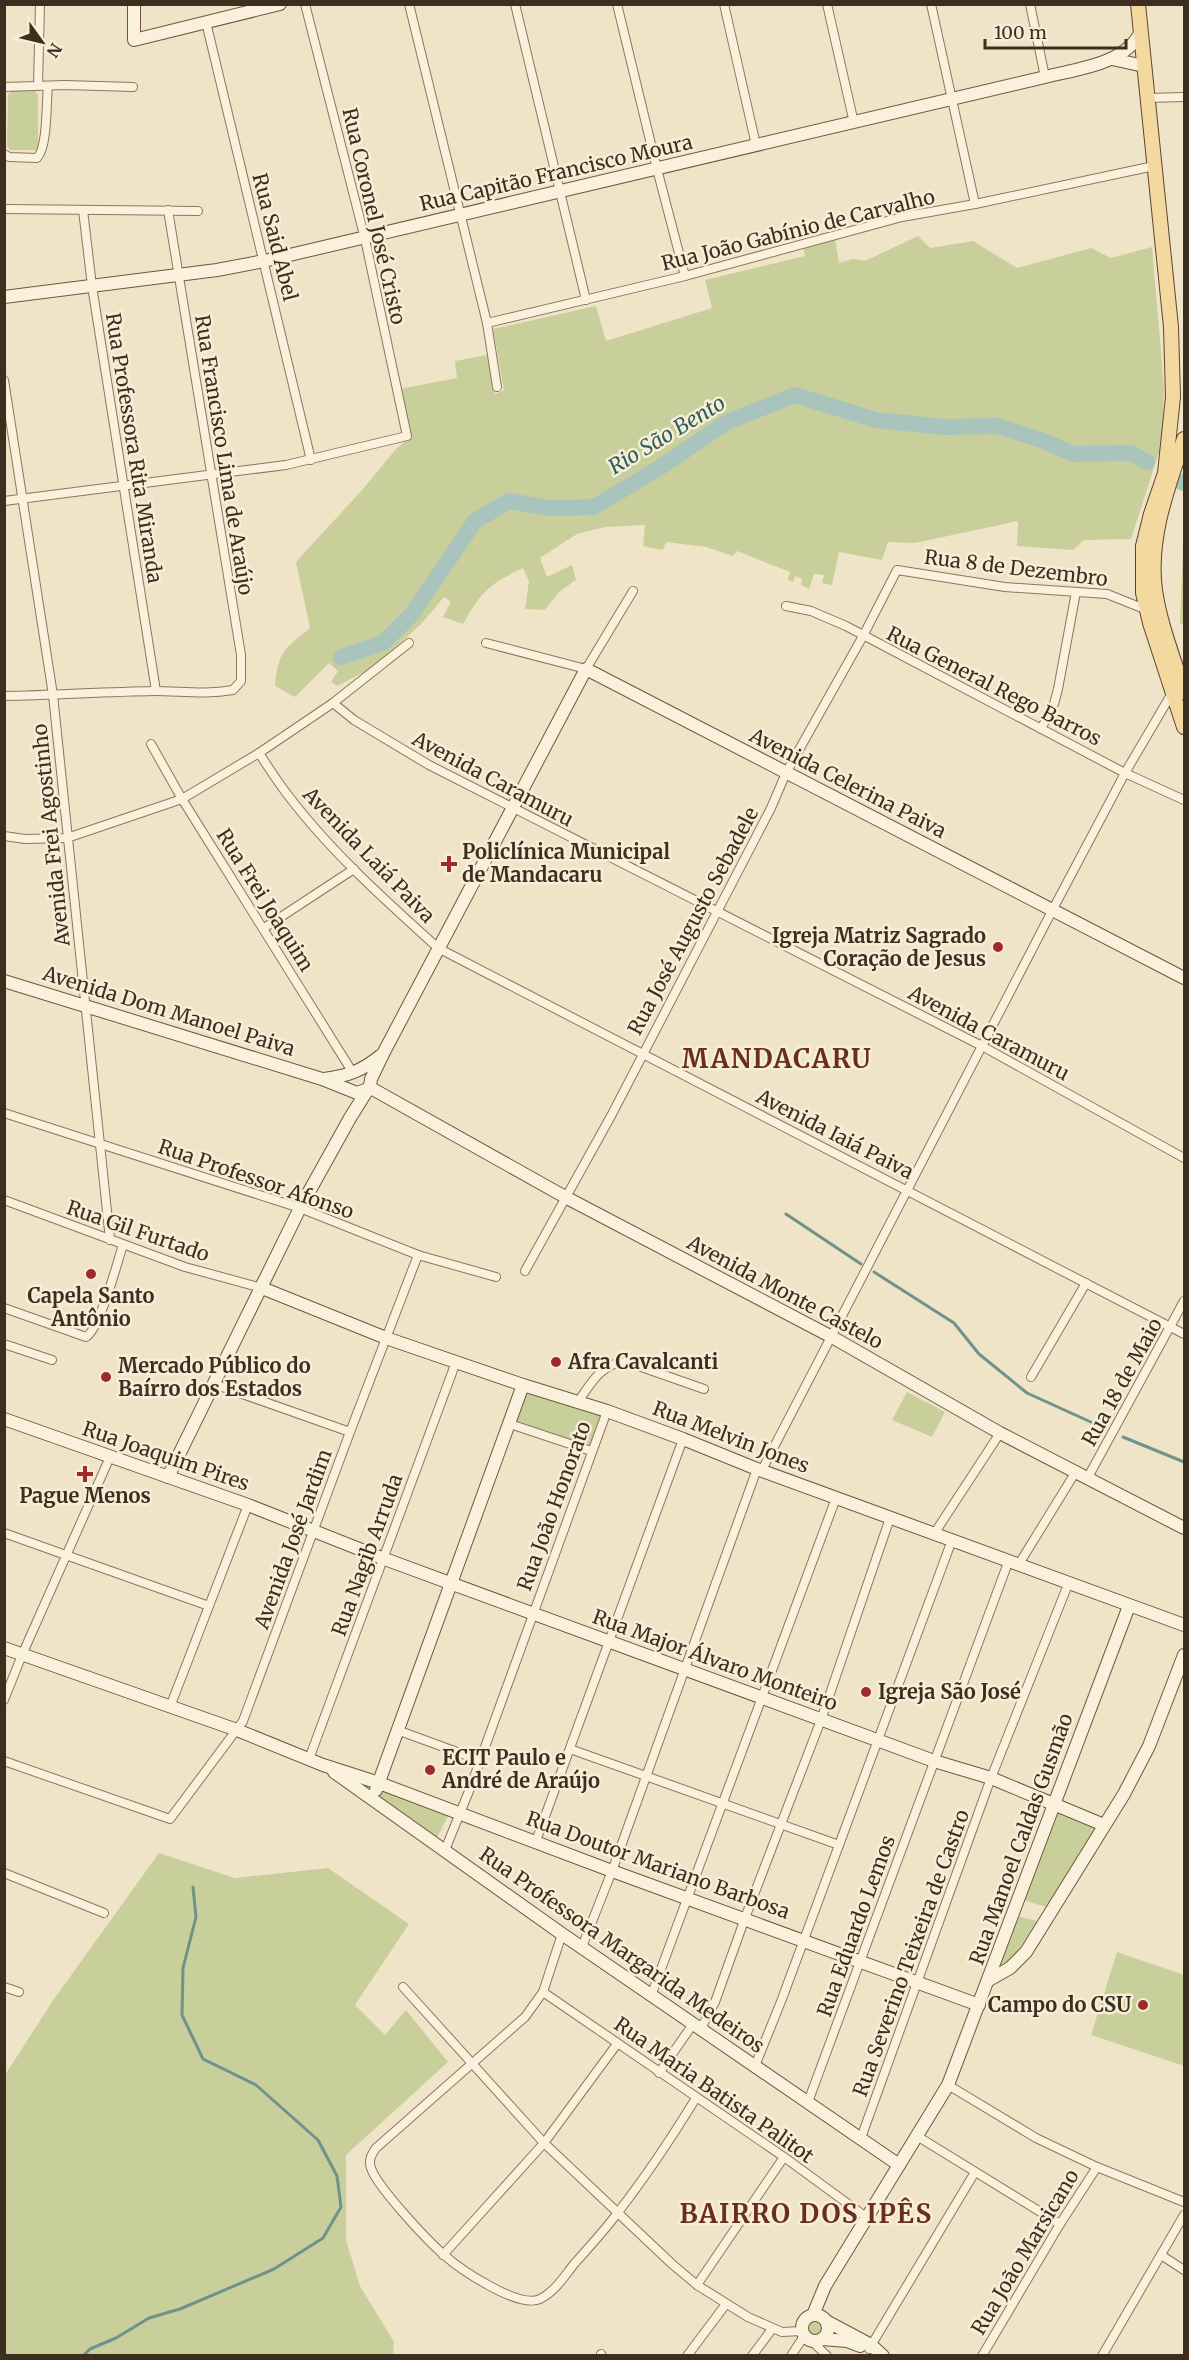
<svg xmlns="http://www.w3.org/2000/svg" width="1189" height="2360" font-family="Merriweather,serif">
  <rect width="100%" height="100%" fill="#f0e4c8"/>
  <g fill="#c9cf9b">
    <path d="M12,90H34L38,95V147L35,150H10L7,146L8,95Z"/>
    <path d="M918,236L930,248L973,241L1017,268L1091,248L1111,258L1152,247L1164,388L1162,443L1131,539L1084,540L1073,550L1017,546L1018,521L915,543L888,542L882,560L839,552L832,585L822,583L824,575L814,574L809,589L801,585L802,579L795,576L793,582L788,580L790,572L737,551L733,556L706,547L666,542L663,550L643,546L645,525L605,527L577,534L540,558L547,577L572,565L576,580L559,592L545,610L525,609L529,581L523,568C489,584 481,592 463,624L443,617L451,602L444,597L422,623L374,667L337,686L331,682L338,671L329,663L295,697L275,686C278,652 284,649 310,628L296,562L363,489L396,449L408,439L399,389L457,378L455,361L487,355L495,394L504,390L493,329L596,306L606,341L712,308L705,280L805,256L803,246L835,239L839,263L853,259L865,261Z"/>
    <path d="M1184,517V625L1180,623Z"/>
    <path d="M525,1386L607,1411L591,1451L510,1424Z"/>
    <path d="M907,1392L945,1412L932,1437L892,1420Z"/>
    <path d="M384,1792L449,1814L436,1840L376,1796Z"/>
    <path d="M1056,1809L1099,1829L1049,1908L1023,1900Z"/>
    <path d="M159,1853L235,1878L328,1868L409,1924L355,2005L385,2035L406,2010L448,2062L346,2155V2240L360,2286L394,2342L393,2355H5V2075L54,1999Z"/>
    <path d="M1018,1916L1037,1921L1017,1952L998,1970Z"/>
    <path d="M1117,1952L1184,1975V2066L1091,2035Z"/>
    <circle cx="815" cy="2328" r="7"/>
  </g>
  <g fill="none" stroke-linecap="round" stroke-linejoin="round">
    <g stroke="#6f938a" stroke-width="3">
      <path d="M786,1214L861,1264"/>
      <path d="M874,1272L954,1323L979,1354L1027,1393L1104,1428"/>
      <path d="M1123,1437L1184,1462"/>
      <path d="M83,2356L90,2349L116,2338L149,2318L180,2309L274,2269L323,2238L341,2207L337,2176L318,2140L256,2085L203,2059L182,2015L183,1968L196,1917L193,1887"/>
    </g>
    <g stroke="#a9c4bc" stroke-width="16">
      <path d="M1181,482L1184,483"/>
      <path d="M341,657L383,643L412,614L475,521L509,501L549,508L594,507L659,468L727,422L795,395L876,420L943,427L998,426L1044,441L1073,454L1131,453L1147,462"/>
    </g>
    <g stroke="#8d765c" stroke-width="10">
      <g id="street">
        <path d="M409,4L487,323L497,387"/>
        <path d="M515,4L586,300"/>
        <path d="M617,4L657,169L685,276"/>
        <path d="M724,4L756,145"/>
        <path d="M827,4L854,123"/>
        <path d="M931,4L975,204"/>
        <path d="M1030,4L1045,77"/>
        <path d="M206,22L311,460"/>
        <path d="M38,85L40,4"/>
        <path d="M4,87L65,85L133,87"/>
        <path d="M1147,98L1184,97"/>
        <path d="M4,154L9,157L37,158C48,147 46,102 48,86"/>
        <path d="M4,209L198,211"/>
        <path d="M83,210L92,286L156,691"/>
        <path d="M487,323L685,276L902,217L975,204L1154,166"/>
        <path d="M4,380L53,695L110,1240"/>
        <path d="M4,501L286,465L407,436L365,239L305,4"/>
        <path d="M786,606L811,611L846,626L1125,773L1184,800"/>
        <path d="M486,643L586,669L633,591"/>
        <path d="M4,696C54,695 104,692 154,691C181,691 205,695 233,690L241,681V655L168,210"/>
        <path d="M333,703L354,720L429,765L982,1046L1184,1158"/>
        <path d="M1041,729L1054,704L1058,689L1076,592"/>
        <path d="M151,744L182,799L353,1073"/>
        <path d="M259,753C268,767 277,781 287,794C330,851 385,900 438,948L1184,1334"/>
        <path d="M4,836L25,839L67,838L182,799L259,753L333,703L409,643"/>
        <path d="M264,928L354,869"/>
        <path d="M4,1113L300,1208L418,1255L496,1277"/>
        <path d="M4,1200L185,1267L262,1288"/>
        <path d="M525,1271L611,1116L771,808L786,773L863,636L897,570L1005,587L1107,594L1147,610"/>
        <path d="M4,1308L86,1337C100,1329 117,1263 123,1245"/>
        <path d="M4,1344L52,1360"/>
        <path d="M1031,1377L1086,1283"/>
        <path d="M214,1384L350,1432"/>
        <path d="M578,1402C591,1383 602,1362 627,1362L704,1389"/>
        <path d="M510,1424L591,1451"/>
        <path d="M762,1470L1052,911L1125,773L1172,693"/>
        <path d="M1087,1479L1184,1301"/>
        <path d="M4,1533L209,1606"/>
        <path d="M934,1534L1000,1433"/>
        <path d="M1019,1564L1075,1473"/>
        <path d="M4,1700L22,1655L110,1457"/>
        <path d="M170,1707L248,1505"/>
        <path d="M397,1730L479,1760"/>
        <path d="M570,1749L839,1845"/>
        <path d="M309,1759L456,1362"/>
        <path d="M4,1761L170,1819L243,1721L350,1432L418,1255"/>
        <path d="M536,1841L683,1439"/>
        <path d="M445,1850L469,1791L607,1411"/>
        <path d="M4,1873L104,1913"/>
        <path d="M562,1934L543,1992L525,2017L376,2148C372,2154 368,2160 371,2168C377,2187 428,2241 444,2255C461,2270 519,2309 540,2299C555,2292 565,2275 575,2263C590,2246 606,2229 619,2211C647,2175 672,2137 696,2098"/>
        <path d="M582,1947L612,1871L757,1469"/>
        <path d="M4,1987L19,1992"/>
        <path d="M403,1987L544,2143L672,2264L697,2285L748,2317L782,2332L802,2331"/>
        <path d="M543,1992L784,2157L866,2217"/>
        <path d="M651,1996L836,1498"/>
        <path d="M700,2030L715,2002L745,1918L821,1720L890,1518"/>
        <path d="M755,2066L782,1999L952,1540"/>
        <path d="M659,2073L693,2024"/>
        <path d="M948,2085L1036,2138L1097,2167L1184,2202"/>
        <path d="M808,2102L1009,1560"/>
        <path d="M917,2136L1060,2224"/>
        <path d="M861,2138L991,1778L1069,1582"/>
        <path d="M443,2255L544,2143L617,2044"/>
        <path d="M1161,2255L1184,2270"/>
        <path d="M697,2285L784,2157"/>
        <path d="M812,2341L827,2356"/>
        <path d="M869,2349L975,2172"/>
        <path d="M601,2354L602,2356"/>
        <path d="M687,2356L726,2304"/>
        <path d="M752,2356L772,2329"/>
        <path d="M791,2356L804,2336"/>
        <path d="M982,2356L1060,2224L1097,2167"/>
        <path d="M1102,2356L1184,2215"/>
      </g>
    </g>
    <g stroke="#6f573f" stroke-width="14">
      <g id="secondary">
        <path d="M134,4V40L280,4"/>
        <path d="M1112,59L1144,66"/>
        <path d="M4,297L217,270L264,261L1045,77C1076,69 1125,64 1140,33"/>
        <path d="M4,981L322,1079L357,1093L368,1089"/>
        <path d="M324,1079C347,1076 362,1071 380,1056"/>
        <path d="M369,1087L567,1198L832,1337L1000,1433L1184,1528"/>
        <path d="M262,1288L386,1338L523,1385L607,1411L683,1439L757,1469L1184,1625"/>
        <path d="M4,1419L248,1505L382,1558L934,1761L991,1778L1104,1825"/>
        <path d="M168,1477L300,1208L350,1118L370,1086L371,1079L384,1052L586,669L1184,978"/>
        <path d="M4,1648L237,1730L323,1765L379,1783L612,1871L979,2005"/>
        <path d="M334,1772L562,1934L899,2165"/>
        <path d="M376,1790L523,1385"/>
        <path d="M989,1980L1010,1968L1026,1952L1124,1794L1149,1746L1184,1655"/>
        <path d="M813,2315L825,2286L948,2085L1129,1606"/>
        <circle cx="815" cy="2328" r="13"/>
        <path d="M826,2321L871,2345L883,2356"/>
        <path d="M822,2339L847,2341L860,2346"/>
      </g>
    </g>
    <g stroke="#5b4430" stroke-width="16">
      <g id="primary">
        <path d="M1138,4L1171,327L1173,397L1165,473L1151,514L1143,546V593L1150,623L1184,727"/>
        <path d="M1184,439C1168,487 1148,538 1155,590C1160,625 1174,659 1184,692"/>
      </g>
    </g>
    <use href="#street" stroke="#faf1dc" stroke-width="8"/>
    <use href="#secondary" stroke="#faf1dc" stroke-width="12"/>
    <use href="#primary" stroke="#f3d9a0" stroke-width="14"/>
  </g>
  <g fill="#9e2a2b" stroke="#f7eed8" stroke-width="2">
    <path d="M446 855h6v6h6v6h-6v6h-6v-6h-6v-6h6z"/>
    <circle cx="998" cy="947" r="6"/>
    <circle cx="91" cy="1274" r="6"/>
    <circle cx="556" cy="1362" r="6"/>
    <circle cx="106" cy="1377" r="6"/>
    <path d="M82 1465h6v6h6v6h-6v6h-6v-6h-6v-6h6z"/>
    <circle cx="866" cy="1692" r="6"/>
    <circle cx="430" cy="1770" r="6"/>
    <circle cx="1143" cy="2005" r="6"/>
  </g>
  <g text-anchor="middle" stroke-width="5" stroke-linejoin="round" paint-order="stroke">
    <g font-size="20" fill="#3d2e20" stroke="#f7eed8">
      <text transform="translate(556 173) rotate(-13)" y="7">Rua Capitão Francisco Moura</text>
      <text transform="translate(374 216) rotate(77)" y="7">Rua Coronel José Cristo</text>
      <text transform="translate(798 230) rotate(-14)" y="7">Rua João Gabínio de Carvalho</text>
      <text transform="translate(275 237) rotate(76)" y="7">Rua Said Abel</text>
      <text transform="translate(134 448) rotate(81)" y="7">Rua Professora Rita Miranda</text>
      <text transform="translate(224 455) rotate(81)" y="7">Rua Francisco Lima de Araújo</text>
      <text transform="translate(1016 568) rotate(7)" y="7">Rua 8 de Dezembro</text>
      <text transform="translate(994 686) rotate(27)" y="7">Rua General Rego Barros</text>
      <text transform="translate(493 779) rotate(28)" y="7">Avenida Caramuru</text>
      <text transform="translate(848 783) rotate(27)" y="7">Avenida Celerina Paiva</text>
      <text transform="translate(51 835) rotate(-96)" y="7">Avenida Frei Agostinho</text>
      <text transform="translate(369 855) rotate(46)" y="7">Avenida Laiá Paiva</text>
      <text transform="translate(265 900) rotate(58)" y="7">Rua Frei Joaquim</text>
      <text transform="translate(693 921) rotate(-62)" y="7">Rua José Augusto Sebadele</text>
      <text transform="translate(169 1011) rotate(17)" y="7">Avenida Dom Manoel Paiva</text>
      <text transform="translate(989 1033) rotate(28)" y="7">Avenida Caramuru</text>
      <text transform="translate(835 1134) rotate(27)" y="7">Avenida Iaiá Paiva</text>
      <text transform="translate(256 1179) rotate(19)" y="7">Rua Professor Afonso</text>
      <text transform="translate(138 1231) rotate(19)" y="7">Rua Gil Furtado</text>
      <text transform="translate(785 1292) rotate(28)" y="7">Avenida Monte Castelo</text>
      <text transform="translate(1122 1382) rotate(-61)" y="7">Rua 18 de Maio</text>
      <text transform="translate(731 1437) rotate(21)" y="7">Rua Melvin Jones</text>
      <text transform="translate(166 1456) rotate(19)" y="7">Rua Joaquim Pires</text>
      <text transform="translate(554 1506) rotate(-70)" y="7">Rua João Honorato</text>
      <text transform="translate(293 1539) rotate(-70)" y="7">Avenida José Jardim</text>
      <text transform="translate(367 1555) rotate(-70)" y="7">Rua Nagib Arruda</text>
      <text transform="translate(715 1660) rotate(20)" y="7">Rua Major Álvaro Monteiro</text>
      <text transform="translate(1021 1839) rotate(-70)" y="7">Rua Manoel Caldas Gusmão</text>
      <text transform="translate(658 1865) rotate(20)" y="7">Rua Doutor Mariano Barbosa</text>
      <text transform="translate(856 1926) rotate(-70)" y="7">Rua Eduardo Lemos</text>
      <text transform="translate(622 1950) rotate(35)" y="7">Rua Professora Margarida Medeiros</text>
      <text transform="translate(911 1953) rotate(-70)" y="7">Rua Severino Teixeira de Castro</text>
      <text transform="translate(714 2090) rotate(35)" y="7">Rua Maria Batista Palitot</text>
      <text transform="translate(1025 2252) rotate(-59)" y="7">Rua João Marsicano</text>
    </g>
    <g font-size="20" font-weight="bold" fill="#3d2e20" stroke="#f7eed8" text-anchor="start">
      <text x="462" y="859">Policlínica Municipal<tspan x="462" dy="23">de Mandacaru</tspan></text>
      <text x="986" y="943" text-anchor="end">Igreja Matriz Sagrado<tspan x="986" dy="23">Coração de Jesus</tspan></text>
      <text x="91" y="1303" text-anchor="middle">Capela Santo<tspan x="91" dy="23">Antônio</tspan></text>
      <text x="568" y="1369">Afra Cavalcanti</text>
      <text x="118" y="1373">Mercado Público do<tspan x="118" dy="23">Baírro dos Estados</tspan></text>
      <text x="85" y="1503" text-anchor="middle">Pague Menos</text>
      <text x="878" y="1699">Igreja São José</text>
      <text x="442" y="1765">ECIT Paulo e<tspan x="442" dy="23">André de Araújo</tspan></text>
      <text x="1131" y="2012" text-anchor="end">Campo do CSU</text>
    </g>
    <g font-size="21" font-style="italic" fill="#2f5d5a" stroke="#f7eed8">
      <text transform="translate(667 435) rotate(-31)" y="7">Rio São Bento</text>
    </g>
    <g font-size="26" font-weight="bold" letter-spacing="1.5" fill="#6b2e1e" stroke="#f7eed8">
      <text x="777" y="1068">MANDACARU</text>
      <text x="806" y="2223">BAIRRO DOS IPÊS</text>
    </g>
  </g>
  <rect width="1189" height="2360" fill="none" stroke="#3d2e20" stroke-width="12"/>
  <g transform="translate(42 42) rotate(124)" stroke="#f7eed8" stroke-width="4.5" paint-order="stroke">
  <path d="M0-4.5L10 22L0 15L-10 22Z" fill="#3d2e20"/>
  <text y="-9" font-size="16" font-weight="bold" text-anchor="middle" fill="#3d2e20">N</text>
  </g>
  <path d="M985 39v9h141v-9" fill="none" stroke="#3d2e20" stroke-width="3"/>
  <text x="994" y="39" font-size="18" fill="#3d2e20" stroke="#f7eed8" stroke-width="4.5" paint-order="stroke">100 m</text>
</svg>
